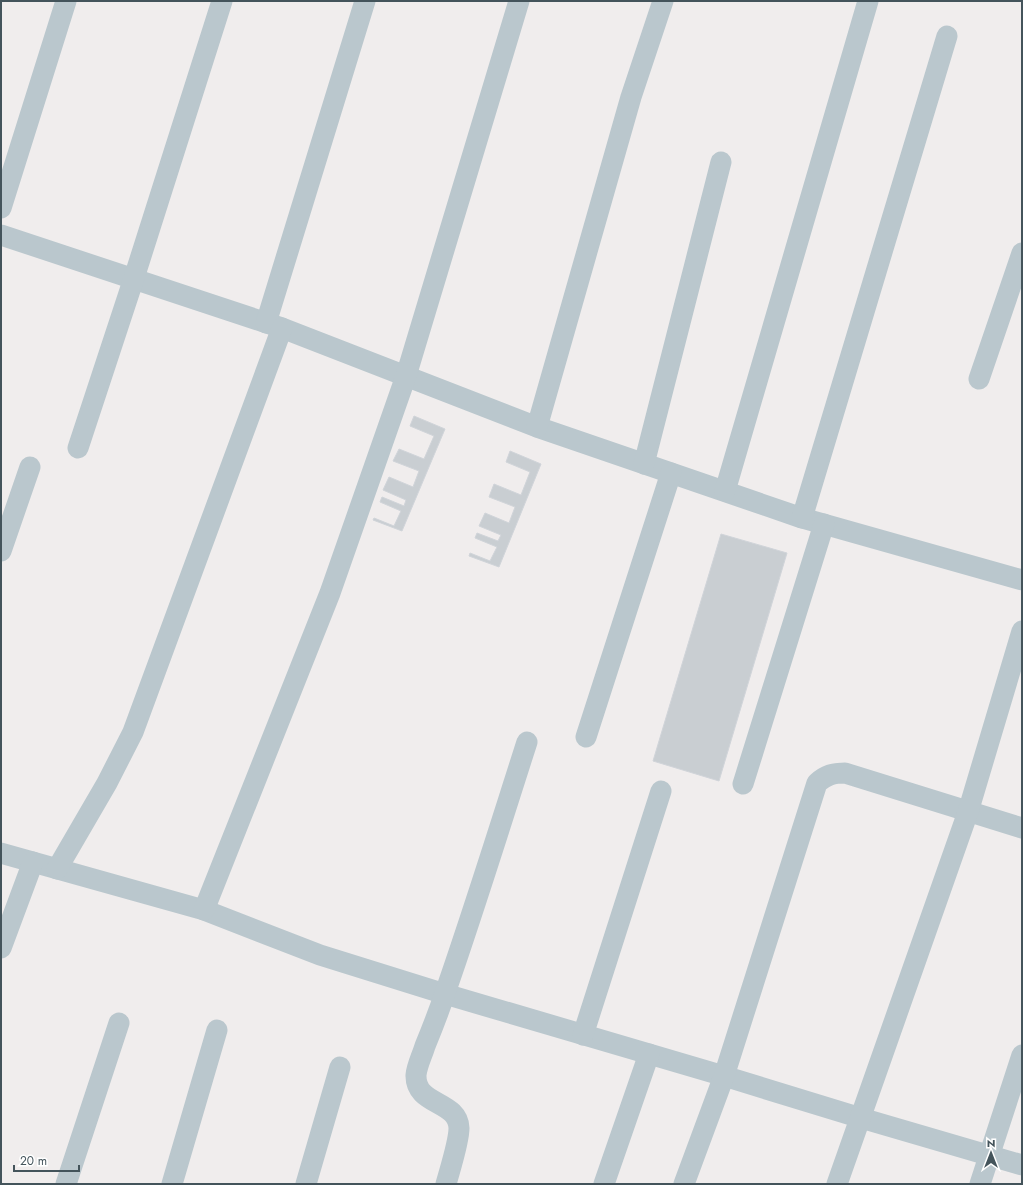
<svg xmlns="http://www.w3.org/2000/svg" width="1023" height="1185" font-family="Jost,sans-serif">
  <rect width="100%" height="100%" fill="#f0eded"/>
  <g fill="#c9ced2" stroke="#d0d4d9">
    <path d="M414,416L445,429L402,531L373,520L374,518L394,526L401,511L380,502L382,497L404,506L406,500L383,490L389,477L413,487L419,471L393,461L399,449L424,459L434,436L410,426Z"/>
    <path d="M510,451L541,464L499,567L469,556L470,553L490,561L497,547L475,538L477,533L498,541L501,535L479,526L485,513L509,523L515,507L489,497L494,484L521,495L530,472L506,462Z"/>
    <path d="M721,534L787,553L719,781L653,761Z"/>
  </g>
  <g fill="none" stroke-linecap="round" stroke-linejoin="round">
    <g stroke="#bac7cd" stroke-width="21">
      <path d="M1,208L66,1"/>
      <path d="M1,235L282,328L537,427L802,518L1022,580"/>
      <path d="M266,323L365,1"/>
      <path d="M979,379L1022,253"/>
      <path d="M537,427L631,97L663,1"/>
      <path d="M78,448L134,278L222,1"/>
      <path d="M644,464L721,162"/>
      <path d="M725,491L868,1"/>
      <path d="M802,518L947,36"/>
      <path d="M1,551L30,467"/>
      <path d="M586,737L671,473"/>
      <path d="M743,784L824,524"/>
      <path d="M1,853L204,910L320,955L445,994L724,1076L861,1118L1022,1165"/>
      <path d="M57,869L107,783L133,732L282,328"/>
      <path d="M204,910L330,593L406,376L519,1"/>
      <path d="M1,948L33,862"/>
      <path d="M583,1035L661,791"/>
      <path d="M66,1184L119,1023"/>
      <path d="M172,1184L217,1030"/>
      <path d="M306,1184L340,1067"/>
      <path d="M446,1184C450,1169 459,1142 459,1128C458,1100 415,1106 416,1075C417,1065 422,1056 425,1046C432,1029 439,1011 445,993C474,910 500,826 527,742"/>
      <path d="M604,1184L649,1054"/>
      <path d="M684,1184L724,1076L817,783C826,775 833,773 845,773L1022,828"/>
      <path d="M837,1184L968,812L1022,631"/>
      <path d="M980,1184L1022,1055"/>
    </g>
  </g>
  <rect width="1023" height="1185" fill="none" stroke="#44545b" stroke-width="4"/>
  <g transform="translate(991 1153)" stroke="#ffffff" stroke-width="3" paint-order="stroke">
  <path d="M0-3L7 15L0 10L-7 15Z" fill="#44545b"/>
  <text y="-6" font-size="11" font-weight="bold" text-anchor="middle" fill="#44545b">N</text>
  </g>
  <path d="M14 1165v6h65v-6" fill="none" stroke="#44545b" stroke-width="2"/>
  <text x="20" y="1165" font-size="12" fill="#44545b" stroke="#ffffff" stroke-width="3" paint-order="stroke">20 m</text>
</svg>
